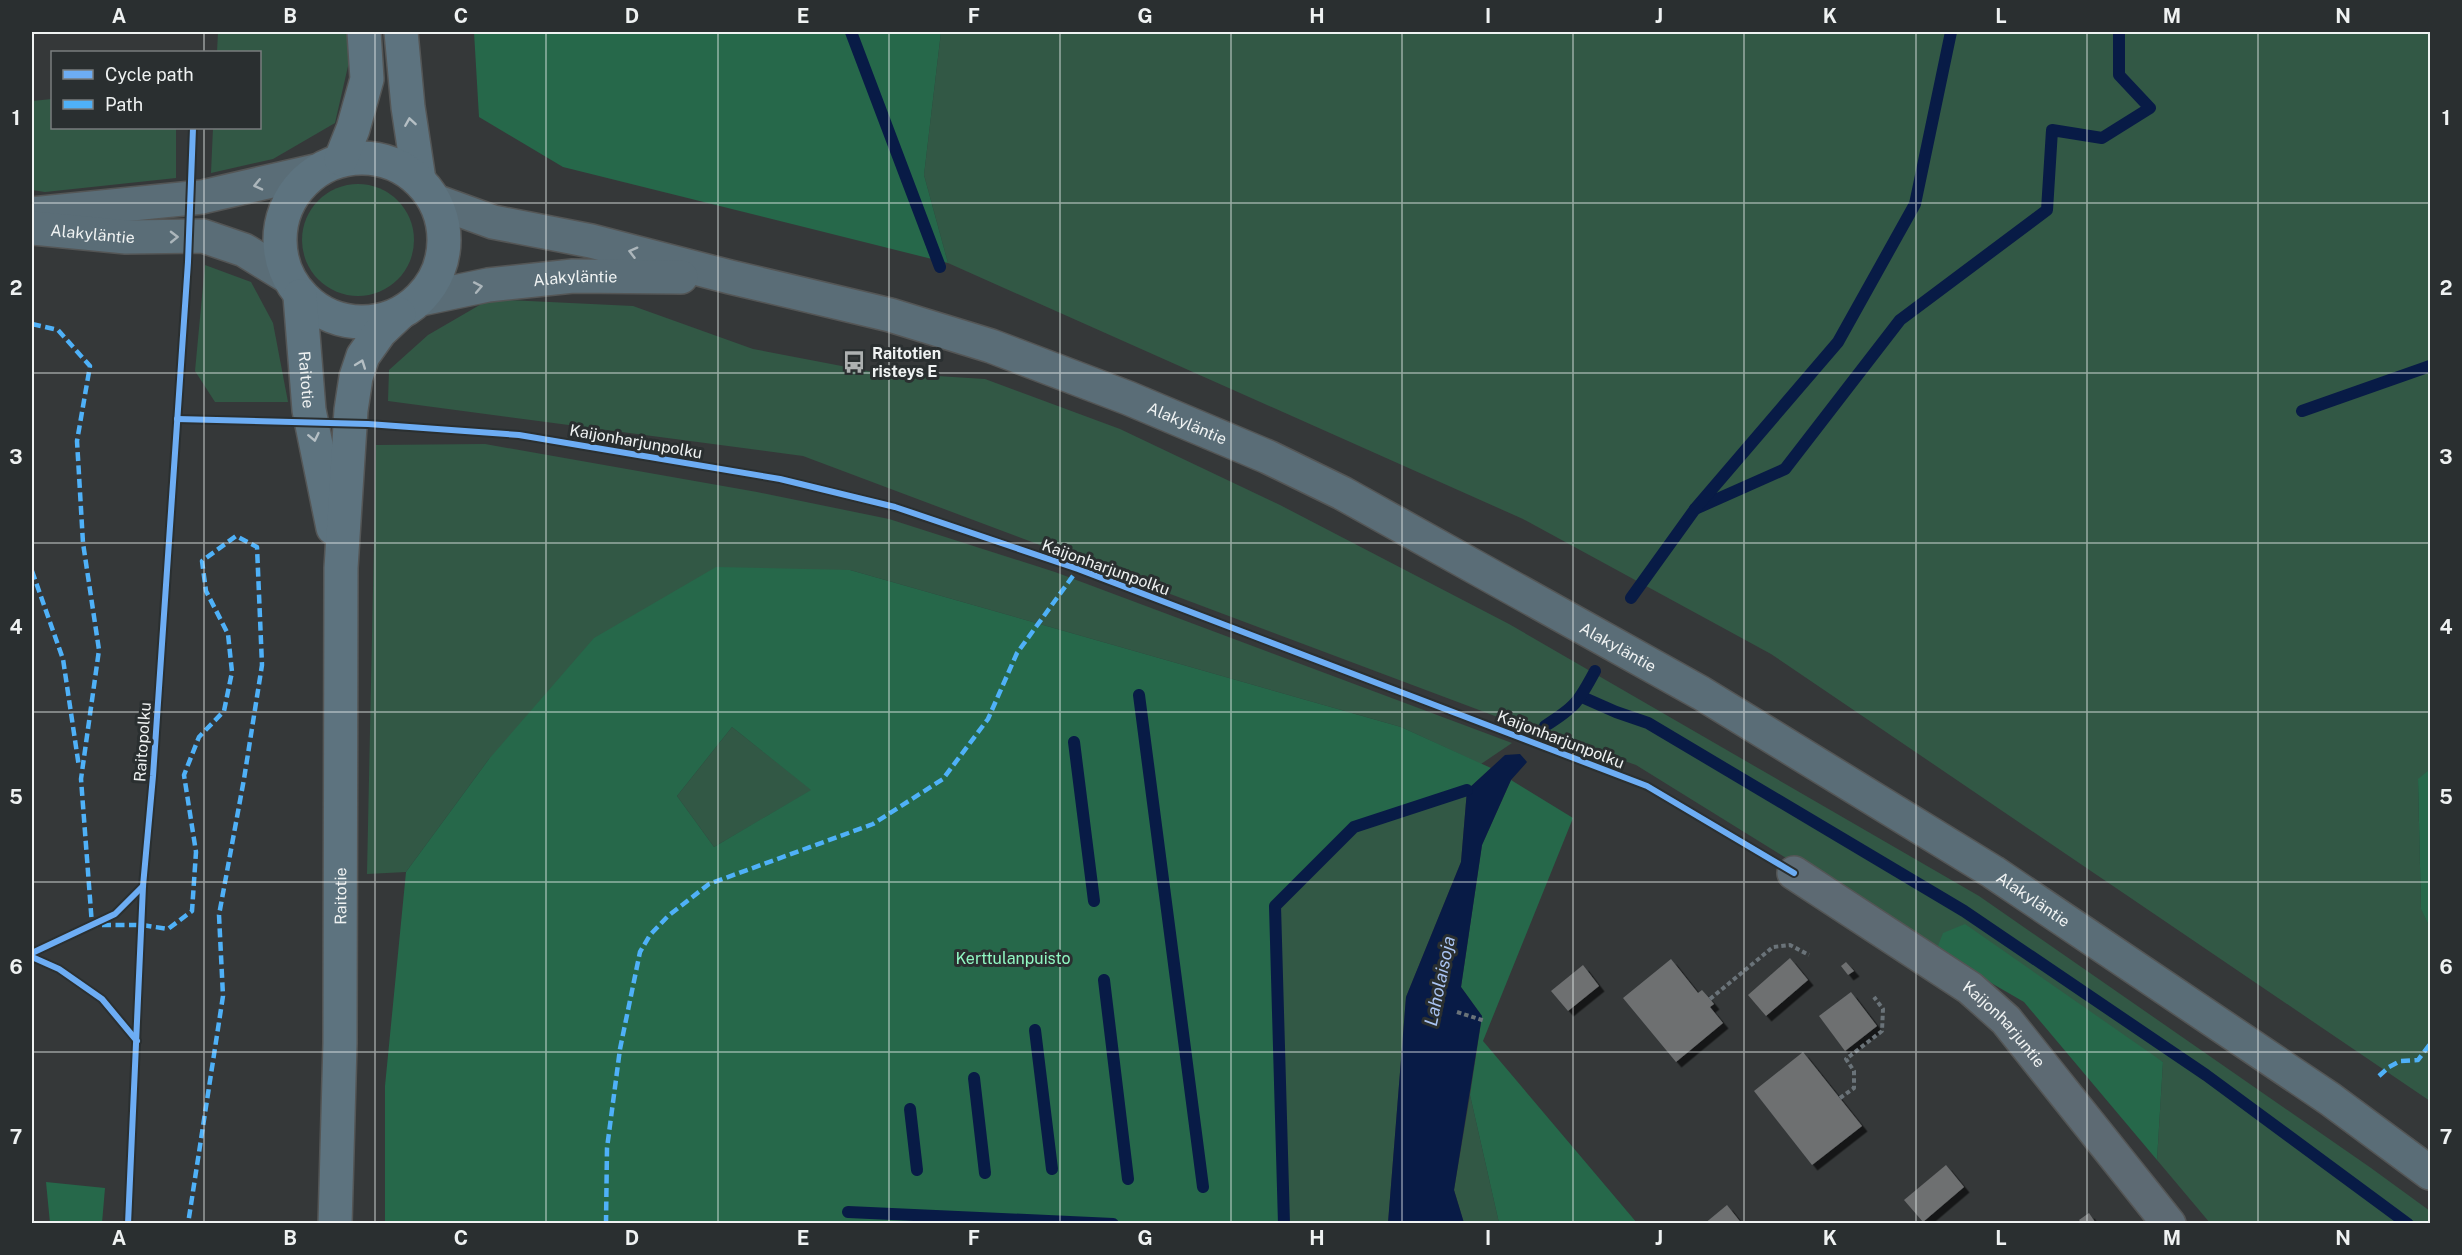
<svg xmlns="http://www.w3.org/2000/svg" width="2462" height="1255" font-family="'Public Sans',sans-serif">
  <defs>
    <filter id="shadow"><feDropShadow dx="5.5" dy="5.5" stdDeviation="0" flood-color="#0009"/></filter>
  </defs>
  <rect width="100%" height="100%" fill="#353839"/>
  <g fill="#325845">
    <path d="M218,32H354V40L335,123L273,159L211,173L213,128H260V52H217Z"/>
    <path d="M941,32H2430V769L2418,780L2421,908L2430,928V1101L1771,654L1523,519L948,263L924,175Z"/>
    <path d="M52,99V128H176V178L45,192L32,190V101Z"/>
    <circle cx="358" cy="240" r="56"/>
    <path d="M205,265L251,282L273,323L288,402H215L195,371Z"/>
    <path d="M490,299L633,306L753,349L873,372L985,379L1120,429L1280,505L1509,624L1979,896L2371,1168L2430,1211V1223H2210L2157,1160L2163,1062L1936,951L1636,765L1495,716L803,456L388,401L389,370L428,335Z"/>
    <path d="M485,444L757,492L889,519L1055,572L1512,743L1481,764L1401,727L850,570L489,759L406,872L367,874L376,445Z"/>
    <path d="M732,727L812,790L714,847L677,796Z"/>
    <path d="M1467,790L1461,862L1406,997L1388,1223H1284L1275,906L1354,827Z"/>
    <path d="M1470,1095L1499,1223H1464L1454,1190Z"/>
  </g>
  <g fill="#26684a" fill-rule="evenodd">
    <path d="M474,32H941L924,175L948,263L563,167L479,117Z"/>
    <path d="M716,567L850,570L1401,727L1491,768L1467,790L1354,827L1275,906L1284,1223H385V1086L406,872L489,759L594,638ZM732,727L811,790L714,847L677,796Z"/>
    <path d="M2430,769V928L2421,909L2418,779Z"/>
    <path d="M1511,780L1573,818L1483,1041L1637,1223H1499L1470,1095L1482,1016L1461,987L1482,845Z"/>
    <path d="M1965,924L2163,1062L2157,1160L2024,1002L1936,951L1943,933Z"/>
    <path d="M46,1182L105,1188L102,1223H50Z"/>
  </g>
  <path fill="#081b46" d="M1520,754L1527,762L1511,780L1482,845L1461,987L1482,1016L1454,1190L1464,1223H1388L1406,997L1461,862L1467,790L1505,755Z"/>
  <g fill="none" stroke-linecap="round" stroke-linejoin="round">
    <g stroke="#081b46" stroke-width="12">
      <path d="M851,32L940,267"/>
      <path d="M2302,411L2430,366"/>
      <path d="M1695,509L1785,469L1900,320L2047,210L2052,130L2102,138L2150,108L2119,75V32"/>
      <path d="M1631,598L1695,509L1838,342L1915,204L1951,32"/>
      <path d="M1139,695L1203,1187"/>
      <path d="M1582,697L1616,712L1648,723L1964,911L2206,1075L2408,1224"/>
      <path d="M1545,726C1575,707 1578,703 1595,671"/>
      <path d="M1074,742L1094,901"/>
      <path d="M1104,980L1128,1179"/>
      <path d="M1035,1030L1052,1169"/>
      <path d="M974,1078L985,1173"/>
      <path d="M910,1109L917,1170"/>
      <path d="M848,1212L1113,1224"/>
      <path d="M1284,1224L1275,906L1354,827L1467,790"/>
    </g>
  </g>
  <g fill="#6e7071" filter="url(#shadow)">
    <path d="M1790,958L1808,980L1766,1016L1748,995Z"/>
    <path d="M1671,959L1698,993L1702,990L1710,999L1714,1004L1710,1007L1723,1023L1676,1062L1623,998Z"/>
    <path d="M1846,962L1854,971L1848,975L1841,966Z"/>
    <path d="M1583,965L1599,986L1568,1011L1551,991Z"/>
    <path d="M1851,992L1877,1026L1845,1051L1819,1016Z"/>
    <path d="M1803,1052L1862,1126L1812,1165L1754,1091Z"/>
    <path d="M1946,1165L1964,1187L1923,1222L1904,1200Z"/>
    <path d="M1727,1205L1742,1224H1704Z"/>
    <path d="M2089,1213L2095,1222L2082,1224L2079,1220Z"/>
  </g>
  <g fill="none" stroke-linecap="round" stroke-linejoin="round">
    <g stroke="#545656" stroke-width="36">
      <g id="minor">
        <path id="s1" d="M1794,873L1970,988L2006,1020L2169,1224"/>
      </g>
    </g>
    <g stroke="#545656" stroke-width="36">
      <g id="secondary">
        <path id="s2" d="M435,201L493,222L591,241L730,277L890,315L991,346L1128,398L1268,457L1342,493L1701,693L1993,872L2330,1099L2430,1173"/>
        <path d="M32,214L202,197L315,171"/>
        <path id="s3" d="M33,228L126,237L203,236L244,250L288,277"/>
        <path id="s4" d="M421,299L488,285L573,276L681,277"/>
      </g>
    </g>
    <g stroke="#545656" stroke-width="36">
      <g id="primary">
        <path d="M401,32L408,107L419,180"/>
        <circle cx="362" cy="240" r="82"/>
        <path d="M341,159L353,129L367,79L364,32"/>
        <path id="s5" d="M300,296L309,410L333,528"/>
        <path id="s6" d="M335,1224L340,1043L341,568L351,410L356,377L363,356L380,332L399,314"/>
      </g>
    </g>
    <g stroke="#6a7379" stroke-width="4" stroke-dasharray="4.5 3" stroke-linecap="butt">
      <path d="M1710,999L1773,947L1790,945L1809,955"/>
      <path d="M1457,1012L1485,1021"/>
      <path d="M1840,1098L1854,1088V1071L1846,1059L1882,1031L1883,1009L1874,997"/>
    </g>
    <use href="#minor" stroke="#5d6a73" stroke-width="33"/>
    <use href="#secondary" stroke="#5a6d77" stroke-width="33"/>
    <use href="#primary" stroke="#5d737f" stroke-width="33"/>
    <g stroke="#4fb1f8" stroke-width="4.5" stroke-dasharray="9 4.5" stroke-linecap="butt">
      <path d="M32,324L58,330L90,366L77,441L83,543L99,650L81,779L92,925H142L168,929L192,911L196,852L184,775L199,737L224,711L232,672L228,634L206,591L202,561L236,536L257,547L262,665L244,779L219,915L223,996L188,1224"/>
      <path d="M32,571L63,659L79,767"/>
      <path d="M2379,1076L2389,1067L2400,1061L2418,1060L2430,1044"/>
      <path d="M606,1224L607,1148L620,1049L640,952L650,935L668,916L709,884L873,824L943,779L988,719L1017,653L1078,569"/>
    </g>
    <g stroke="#2a2f30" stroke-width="10">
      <g id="cycleway">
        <path d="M177,419L368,424L519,435L780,479L895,507L1078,569L1647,786L1794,873"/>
        <path d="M32,953L115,914L143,886"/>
        <path d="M32,957L59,969L102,999L137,1041"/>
        <path d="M128,1224L143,886L153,776L188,262L193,128"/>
      </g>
    </g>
    <use href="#cycleway" stroke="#6dadf4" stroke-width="6"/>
  </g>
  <defs><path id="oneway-chevron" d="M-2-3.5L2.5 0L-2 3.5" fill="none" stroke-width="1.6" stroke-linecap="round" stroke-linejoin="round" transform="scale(1.5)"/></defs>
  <g stroke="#b5bfc4">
    <use href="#oneway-chevron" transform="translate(410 122) rotate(-99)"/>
    <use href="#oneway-chevron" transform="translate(361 364) rotate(-70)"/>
    <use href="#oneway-chevron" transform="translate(314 437) rotate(78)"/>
  </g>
  <g stroke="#acb6bb">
    <use href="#oneway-chevron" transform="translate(258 185) rotate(167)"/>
    <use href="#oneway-chevron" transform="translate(174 237) rotate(-1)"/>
    <use href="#oneway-chevron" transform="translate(633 252) rotate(-165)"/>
    <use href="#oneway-chevron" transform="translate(478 287) rotate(-11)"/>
  </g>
  <path fill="none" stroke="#eff2f2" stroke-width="1.5" stroke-opacity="0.55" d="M204,32V52M375,32V1224M546,32V1224M718,32V1224M889,32V1224M1060,32V1224M1231,32V1224M1402,32V1224M1573,32V1224M1744,32V1224M1916,32V1224M2087,32V1224M2258,32V1224M204,128V1224M32,203H2430M32,373H2430M32,543H2430M32,712H2430M32,882H2430M32,1052H2430"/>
  <defs>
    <g id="bus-bare" transform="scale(1.8)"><path d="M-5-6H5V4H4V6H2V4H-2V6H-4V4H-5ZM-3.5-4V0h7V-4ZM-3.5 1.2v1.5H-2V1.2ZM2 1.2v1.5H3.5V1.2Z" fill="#aeb1b1" stroke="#2a2f30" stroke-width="2.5" paint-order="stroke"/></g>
  </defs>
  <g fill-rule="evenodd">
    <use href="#bus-bare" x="854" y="362"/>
  </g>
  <g text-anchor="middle" stroke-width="6" stroke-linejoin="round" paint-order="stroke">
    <g font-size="16" fill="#eff2f2" stroke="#2a2f30">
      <text dy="6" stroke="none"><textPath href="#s3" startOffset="60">Alakyläntie</textPath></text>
      <text dy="6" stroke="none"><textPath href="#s4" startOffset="156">Alakyläntie</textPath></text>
      <text dy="6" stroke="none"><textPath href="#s5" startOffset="84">Raitotie</textPath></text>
      <text dy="6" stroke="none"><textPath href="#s2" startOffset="786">Alakyläntie</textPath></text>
      <text transform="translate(636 441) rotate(10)" y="6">Kaijonharjunpolku</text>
      <text transform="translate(1106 567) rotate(20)" y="6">Kaijonharjunpolku</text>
      <text dy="6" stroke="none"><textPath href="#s2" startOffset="1272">Alakyläntie</textPath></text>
      <text transform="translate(1561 739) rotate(21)" y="6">Kaijonharjunpolku</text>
      <text transform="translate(142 742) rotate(-86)" y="6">Raitopolku</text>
      <text dy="6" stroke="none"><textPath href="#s6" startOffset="328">Raitotie</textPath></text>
      <text dy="6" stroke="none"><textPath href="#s2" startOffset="1758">Alakyläntie</textPath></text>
      <text dy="6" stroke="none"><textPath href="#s1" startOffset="260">Kaijonharjuntie</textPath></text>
    </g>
    <g font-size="16" font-weight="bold" fill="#eff2f2" stroke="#2a2f30" text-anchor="start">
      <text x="872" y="359">Raitotien<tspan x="872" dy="18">risteys E</tspan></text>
    </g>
    <g font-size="16" fill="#91f8c3" stroke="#2a2f30">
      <text x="1013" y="964">Kerttulanpuisto</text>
    </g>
    <g font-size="18" font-style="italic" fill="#aac4f3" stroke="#2a2f30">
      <text transform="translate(1440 981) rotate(-78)" y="6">Laholaisoja</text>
    </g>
  </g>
  <rect width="2462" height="1255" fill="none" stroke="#2a2f30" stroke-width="66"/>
  <rect x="51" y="51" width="210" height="78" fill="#2a2f30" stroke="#797d7e" stroke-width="1.5"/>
  <rect x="63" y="70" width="30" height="9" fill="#6dadf4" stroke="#797d7e" stroke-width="1.5"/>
  <text x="105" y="81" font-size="18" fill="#eff2f2">Cycle path</text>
  <rect x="63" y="100" width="30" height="9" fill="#4fb1f8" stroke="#797d7e" stroke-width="1.5"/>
  <text x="105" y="111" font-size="18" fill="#eff2f2">Path</text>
  <rect x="33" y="33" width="2396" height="1189" fill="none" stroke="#eff2f2" stroke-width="2"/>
  <g font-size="20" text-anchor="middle" font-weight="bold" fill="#eff2f2">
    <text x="119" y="23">A</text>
    <text x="290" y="23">B</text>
    <text x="461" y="23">C</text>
    <text x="632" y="23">D</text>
    <text x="803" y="23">E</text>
    <text x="974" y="23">F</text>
    <text x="1145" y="23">G</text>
    <text x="1317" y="23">H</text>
    <text x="1488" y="23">I</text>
    <text x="1659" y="23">J</text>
    <text x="1830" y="23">K</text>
    <text x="2001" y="23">L</text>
    <text x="2172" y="23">M</text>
    <text x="2343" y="23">N</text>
    <text x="16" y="125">1</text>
    <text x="2446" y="125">1</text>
    <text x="16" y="295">2</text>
    <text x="2446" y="295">2</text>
    <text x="16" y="464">3</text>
    <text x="2446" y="464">3</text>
    <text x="16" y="634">4</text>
    <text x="2446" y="634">4</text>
    <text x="16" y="804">5</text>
    <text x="2446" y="804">5</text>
    <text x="16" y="974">6</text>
    <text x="2446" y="974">6</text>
    <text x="16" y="1144">7</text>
    <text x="2446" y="1144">7</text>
    <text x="119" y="1245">A</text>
    <text x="290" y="1245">B</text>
    <text x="461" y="1245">C</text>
    <text x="632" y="1245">D</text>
    <text x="803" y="1245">E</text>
    <text x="974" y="1245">F</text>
    <text x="1145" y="1245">G</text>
    <text x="1317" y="1245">H</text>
    <text x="1488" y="1245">I</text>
    <text x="1659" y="1245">J</text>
    <text x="1830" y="1245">K</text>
    <text x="2001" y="1245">L</text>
    <text x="2172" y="1245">M</text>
    <text x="2343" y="1245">N</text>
  </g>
</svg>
